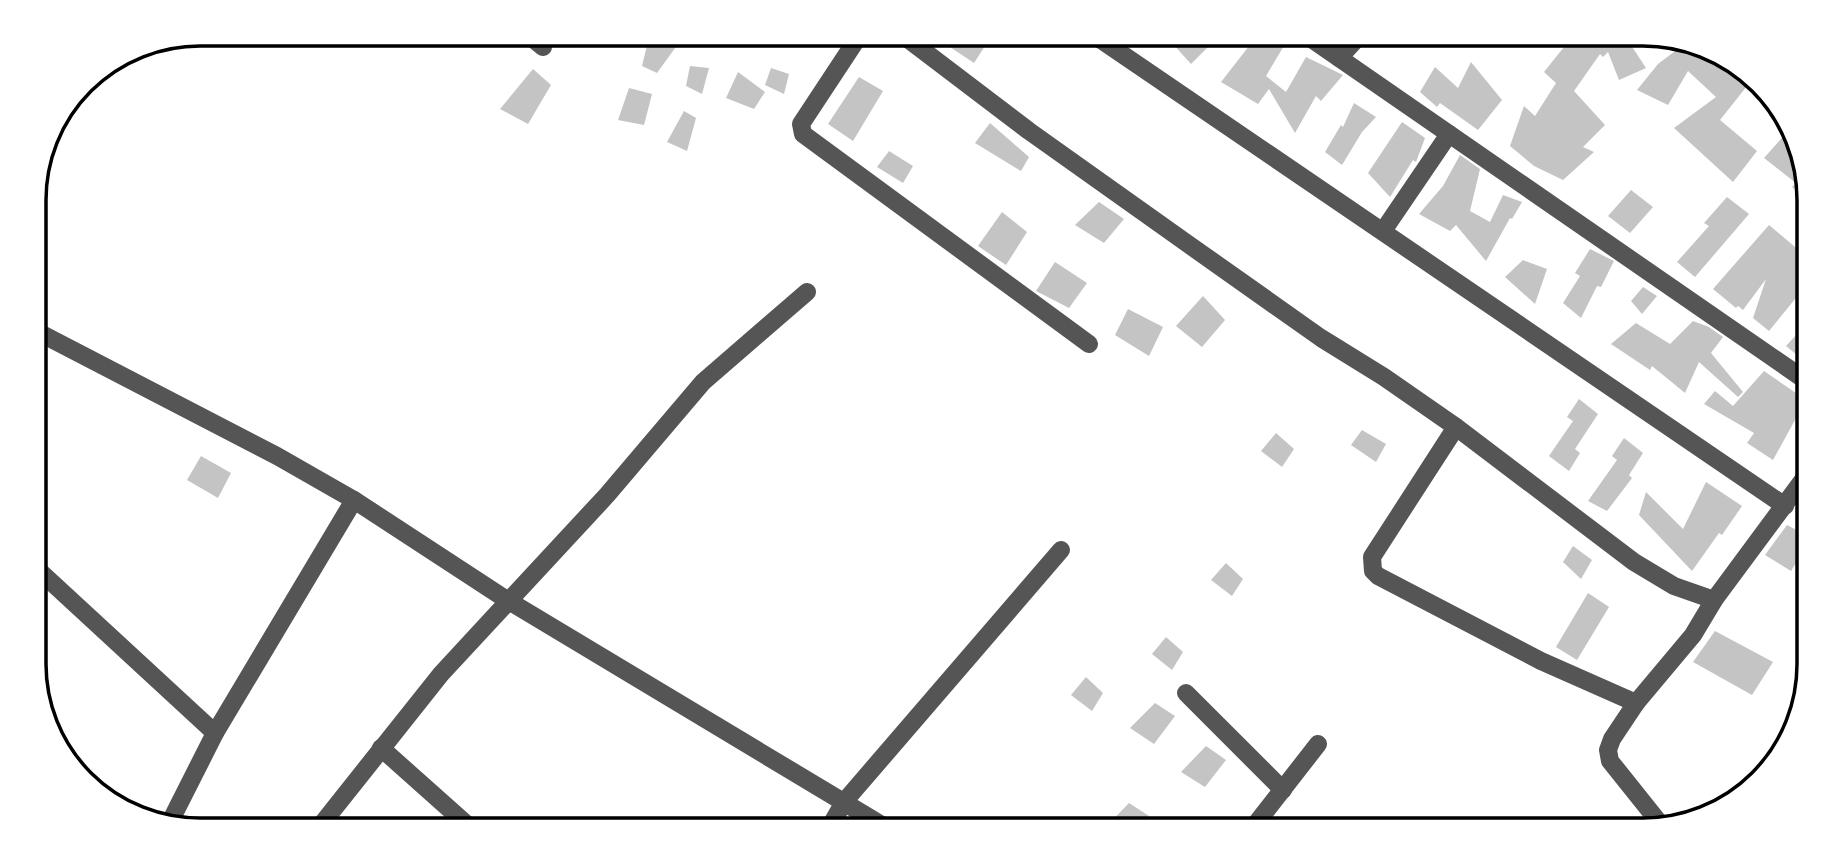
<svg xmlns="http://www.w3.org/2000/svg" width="1842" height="863" font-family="'Roboto Condensed',sans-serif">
  <rect width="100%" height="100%" fill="#fff"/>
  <g fill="#c4c4c4">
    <path d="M551,33H596L584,48Z"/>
    <path d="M650,33H686L657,73L642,66Z"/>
    <path d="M959,33H964L985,46L974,63L950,47Z"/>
    <path d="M1163,33H1193L1208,47L1191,64Z"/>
    <path d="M1246,33H1279L1288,39L1266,76L1286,92L1306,57L1343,75L1321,101L1316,96L1295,133L1269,89L1258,104L1221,82L1253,41Z"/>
    <path d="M1552,33H1623L1646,68L1619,80L1608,52L1603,57L1600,54L1574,91L1605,125L1583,147L1594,152L1563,180L1534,166L1510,146L1524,106L1535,116L1556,83L1544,72L1564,47Z"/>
    <path d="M1687,42L1706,46L1751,81L1720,120L1757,151L1733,182L1674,128L1716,97L1688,71L1668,105L1637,90L1658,64Z"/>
    <path d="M1471,62L1502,100L1478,130L1440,103L1437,107L1420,92L1435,67L1458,88Z"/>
    <path d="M690,66L709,68L702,94L686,86Z"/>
    <path d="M771,68L789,74L784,94L765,85Z"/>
    <path d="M533,69L551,85L528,124L500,109Z"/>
    <path d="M738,72L765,92L754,109L726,98Z"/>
    <path d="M859,77L883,91L853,141L828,124Z"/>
    <path d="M629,88L652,94L644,125L618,120Z"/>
    <path d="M1354,103L1376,117L1362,132L1342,165L1325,152L1341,125L1343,127Z"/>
    <path d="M684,111L696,118L687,151L667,142Z"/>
    <path d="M1402,122L1425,138L1416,162L1413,160L1390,197L1368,173Z"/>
    <path d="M990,123L1029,157L1021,171L975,143Z"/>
    <path d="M1788,131L1807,179V199L1792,187L1796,183L1764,158Z"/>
    <path d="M889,151L913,166L903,183L877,167Z"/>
    <path d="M1460,155L1480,169L1470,211L1490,222L1503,195L1522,202L1512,219L1510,218L1486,261L1456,225L1450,231L1419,214L1443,186Z"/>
    <path d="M1631,190L1653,207L1630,233L1608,216Z"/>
    <path d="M1727,197L1749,214L1695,277L1677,262L1709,226L1704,223Z"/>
    <path d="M1099,202L1124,219L1104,243L1075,225Z"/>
    <path d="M1002,212L1027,232L1006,265L978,246Z"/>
    <path d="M1769,225L1808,258V283L1769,331L1753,318L1766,279L1743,310L1738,306L1736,308L1713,289Z"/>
    <path d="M1590,249L1614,261L1601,287L1597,286L1581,318L1563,303L1580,276L1575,273Z"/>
    <path d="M1523,260L1547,269L1535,304L1505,277Z"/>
    <path d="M1055,262L1087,283L1069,308L1036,291Z"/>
    <path d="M1643,287L1657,296L1642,314L1631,301Z"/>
    <path d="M1203,296L1225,320L1202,347L1176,326Z"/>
    <path d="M1128,309L1163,327L1149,356L1115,335Z"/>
    <path d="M1693,321L1709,327L1723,337L1711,353L1743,392L1738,397L1699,362L1685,393L1652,366L1650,370L1611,344L1636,323L1670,344Z"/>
    <path d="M1808,322V364L1786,346Z"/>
    <path d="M1764,371L1803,398L1795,420L1773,460L1747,443L1754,433L1704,404L1715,391L1733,406Z"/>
    <path d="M1579,399L1598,414L1575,449L1580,453L1569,471L1549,456L1573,421L1567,417Z"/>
    <path d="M1362,430L1386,444L1376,462L1351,445Z"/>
    <path d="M1276,433L1294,449L1282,467L1261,451Z"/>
    <path d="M1624,438L1643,453L1629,475L1632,478L1607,511L1588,501L1617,460L1612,456Z"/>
    <path d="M201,456L231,473L218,498L187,480Z"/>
    <path d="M1706,482L1742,506L1722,535L1719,533L1692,571L1639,515L1646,492L1683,529Z"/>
    <path d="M1787,525L1808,536V544L1791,571L1765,555Z"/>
    <path d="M1573,546L1592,560L1581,579L1563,562Z"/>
    <path d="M1226,563L1243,579L1232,596L1211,580Z"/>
    <path d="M1588,593L1609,607L1577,660L1556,647Z"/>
    <path d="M1715,631L1773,662L1752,695L1693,662Z"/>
    <path d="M1166,637L1183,652L1172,670L1152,654Z"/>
    <path d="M1086,677L1103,693L1092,711L1071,695Z"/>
    <path d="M1155,703L1175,716L1154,744L1130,728Z"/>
    <path d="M1206,746L1226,760L1205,787L1181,772Z"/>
    <path d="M1129,803L1149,816L1139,830H1103Z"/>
  </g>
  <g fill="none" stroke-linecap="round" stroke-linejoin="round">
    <g stroke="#555" stroke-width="18">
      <path d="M526,33L543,47"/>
      <path d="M861,33L801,124L803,134L1089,344"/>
      <path d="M900,33L1029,131L1188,244L1321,338L1384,377L1456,427L1634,562L1674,586L1714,600L1808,473"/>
      <path d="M1091,33L1785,506"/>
      <path d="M1303,33L1808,382"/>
      <path d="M1339,58L1362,33"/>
      <path d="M1780,112L1781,113"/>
      <path d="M1383,231L1449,134"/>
      <path d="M34,330L277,456L354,500L507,600L890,830"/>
      <path d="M1456,427L1372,557L1373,571L1378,576L1541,661L1636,703"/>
      <path d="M34,566L215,733"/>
      <path d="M1186,693L1283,790"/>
      <path d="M381,748L473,830"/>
      <path d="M169,824L215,733L354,500"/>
      <path d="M1662,826L1610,761L1608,750L1612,739L1636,703L1693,635L1714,600"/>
      <path d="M317,830L441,674L607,495L703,382L807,292"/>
      <path d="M828,830L844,802L1061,550"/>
      <path d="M1251,830L1318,744"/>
    </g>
  </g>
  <path d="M0 0H1842V863H0ZM200 46H1643A154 154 0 0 1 1797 200V664A154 154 0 0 1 1643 818H200A154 154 0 0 1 46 664V200A154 154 0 0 1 200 46Z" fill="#fff" fill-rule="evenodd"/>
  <path fill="none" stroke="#000" stroke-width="3.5" d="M200 46H1643A154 154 0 0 1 1797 200V664A154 154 0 0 1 1643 818H200A154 154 0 0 1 46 664V200A154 154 0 0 1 200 46Z"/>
</svg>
